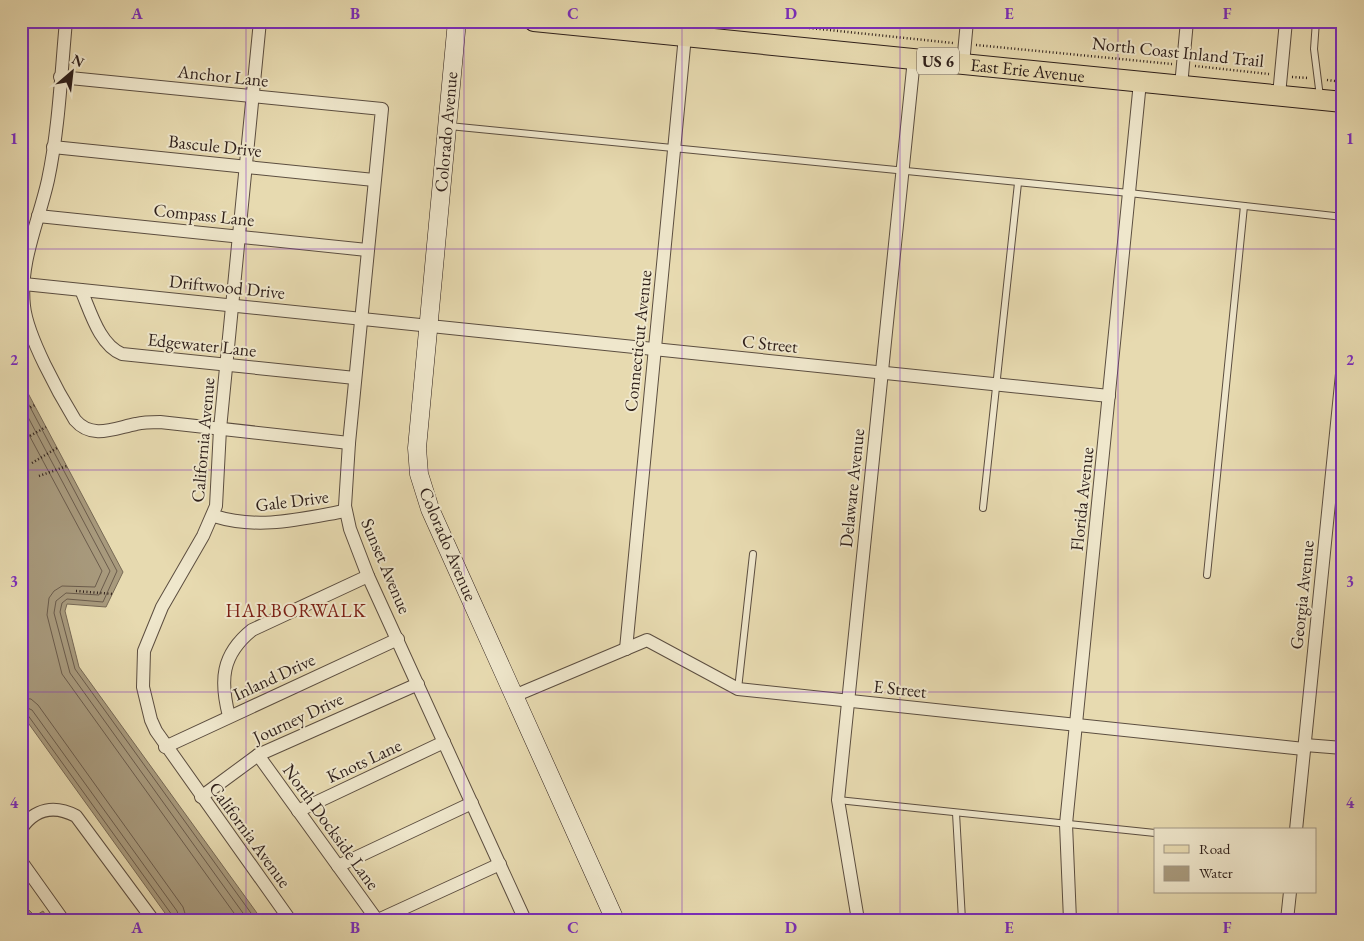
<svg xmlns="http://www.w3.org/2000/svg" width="1364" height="941" font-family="'EB Garamond',serif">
  <rect width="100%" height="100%" fill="#e7dab0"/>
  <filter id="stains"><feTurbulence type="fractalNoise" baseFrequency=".004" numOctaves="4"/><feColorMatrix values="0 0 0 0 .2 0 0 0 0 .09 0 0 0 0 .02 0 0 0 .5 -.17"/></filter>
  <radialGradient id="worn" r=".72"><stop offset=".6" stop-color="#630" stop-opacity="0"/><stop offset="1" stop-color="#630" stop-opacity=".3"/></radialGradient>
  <g fill="#a89a7d" stroke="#776955">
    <path d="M21,380L123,572L106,607L67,604L65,611L79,667L262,920H170L21,713Z"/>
    <path d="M21,902L35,916L43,911L49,920H21Z"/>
  </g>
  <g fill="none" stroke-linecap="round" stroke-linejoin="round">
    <g stroke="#6b5c4c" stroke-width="1">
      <path d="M21,390L117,571L103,602L67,599L62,603L60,612L75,669L256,920"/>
      <path d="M21,404L110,571L99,595L66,593L56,601L54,613L70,673L248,920"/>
      <path d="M21,420L102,571L95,587L62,586L54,591L49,598L47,615L62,674L239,920"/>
      <path d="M21,698L31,699L38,705L183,907L187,920"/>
      <path d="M21,705L32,710L177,911L180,920"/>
      <path d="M21,711L27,714L172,915L173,920"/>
    </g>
    <g stroke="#5c4e40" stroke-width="8">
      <g id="lane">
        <path d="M1316,21L1314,49L1320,97"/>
        <path d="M449,126L1129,193L1343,217"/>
        <path d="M983,508L1018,183"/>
        <path d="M1207,575L1244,206"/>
        <path d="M738,689L753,554"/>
        <path d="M838,800L1155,833"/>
        <path d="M956,813L962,920"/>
      </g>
    </g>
    <g stroke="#5c4e40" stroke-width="14">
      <g id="street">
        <path d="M66,21C61,74 59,128 48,180C39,221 19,262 24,306C27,336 59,394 75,420C92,440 115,428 136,424C144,422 152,422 160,422L349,443"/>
        <path d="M260,21L220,429L216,506L203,536L162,607L144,651L143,687L151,720L156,731L290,920"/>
        <path d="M963,64L967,21"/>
        <path d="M60,77L382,109L349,443L345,506L350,529L368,576L525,920"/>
        <path d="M1181,86L1187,21"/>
        <path d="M1279,95L1286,21"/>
        <path d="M53,147L374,180"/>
        <path d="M38,216L367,250"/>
        <path d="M24,284L1109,396"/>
        <path d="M81,290C90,310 99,345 122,354L355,378"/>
        <path d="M214,516C259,530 300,519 345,511"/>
        <path d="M626,649L685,36"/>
        <path d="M514,696L647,640L738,689L1304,749"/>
        <path d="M229,716C220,681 221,655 252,630L368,576"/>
        <path d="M1305,745L1343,748"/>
        <path d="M165,747L398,639"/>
        <path d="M258,755L377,920"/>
        <path d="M201,797L258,755L418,684"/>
        <path d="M298,811L444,742"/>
        <path d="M21,829C35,808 55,805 76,816L153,920"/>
        <path d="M1296,830L1343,364"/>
        <path d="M21,861L63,920"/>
        <path d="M338,866L472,803"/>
        <path d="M378,920L500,864"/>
        <path d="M858,920L838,800L914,59"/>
        <path d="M1070,920L1066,824L1140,82"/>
        <path d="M1287,920L1290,892"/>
      </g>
    </g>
    <g stroke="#2e1f1a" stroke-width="19">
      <path id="secondary" d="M457,21L417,448L419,474L430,509L615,920"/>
    </g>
    <g stroke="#2e1f1a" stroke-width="22">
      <g id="primary">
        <path id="s1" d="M534,21L1343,102"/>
      </g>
    </g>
    <g stroke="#2e1f1a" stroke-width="2.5" stroke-dasharray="1 2.5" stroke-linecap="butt">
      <path d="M743,21L953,43"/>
      <path d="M976,45L1172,64"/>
      <path d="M1195,66L1269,74"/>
      <path d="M1292,77L1309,78"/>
      <path d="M1327,80L1343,82"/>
      <path d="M21,387L24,385"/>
      <path d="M21,412L35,405"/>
      <path d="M21,441L46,427"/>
      <path d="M32,463L57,448"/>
      <path d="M39,476L67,466"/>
      <path d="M76,591L113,594"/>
    </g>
    <use href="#lane" stroke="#efe7cc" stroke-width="6"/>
    <use href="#street" stroke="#efe7cc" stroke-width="12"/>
    <use href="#secondary" stroke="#efe7cc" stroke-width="18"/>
    <use href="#primary" stroke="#e7dab0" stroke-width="20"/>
  </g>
  <path fill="none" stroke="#7b2cbf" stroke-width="1" stroke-opacity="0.55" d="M246,21V920M464,21V920M682,21V920M900,21V920M1118,21V920M21,249H1343M21,470H1343M21,692H1343"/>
  <g text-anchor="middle" stroke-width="4" stroke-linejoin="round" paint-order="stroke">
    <rect fill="#efe7cc" stroke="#685b4f" stroke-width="1" x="917" y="47.5" width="42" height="27" rx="4"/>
    <g font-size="16" font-weight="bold" fill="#2e1f1a">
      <text x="938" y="67">US 6</text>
    </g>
    <g font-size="18" fill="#2e1f1a" stroke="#efe7cc">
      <text transform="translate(1178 52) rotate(6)" y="6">North Coast Inland Trail</text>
      <text dy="6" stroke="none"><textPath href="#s1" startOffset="496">East Erie Avenue</textPath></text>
      <text transform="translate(223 76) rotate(6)" y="6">Anchor Lane</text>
      <text transform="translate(446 132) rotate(-85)" y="6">Colorado Avenue</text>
      <text transform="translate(215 146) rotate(6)" y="6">Bascule Drive</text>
      <text transform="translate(204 215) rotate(6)" y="6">Compass Lane</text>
      <text transform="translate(227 287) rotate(6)" y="6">Driftwood Drive</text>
      <text transform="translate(638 341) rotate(-84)" y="6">Connecticut Avenue</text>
      <text transform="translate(770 344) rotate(6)" y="6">C Street</text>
      <text transform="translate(202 345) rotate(6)" y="6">Edgewater Lane</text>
      <text transform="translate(203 440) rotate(-85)" y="6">California Avenue</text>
      <text transform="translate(852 488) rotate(-84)" y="6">Delaware Avenue</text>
      <text transform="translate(1082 499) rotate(-84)" y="6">Florida Avenue</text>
      <text transform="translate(292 501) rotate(-7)" y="6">Gale Drive</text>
      <text transform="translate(448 544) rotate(67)" y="6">Colorado Avenue</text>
      <text transform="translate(386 566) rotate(67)" y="6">Sunset Avenue</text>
      <text transform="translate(1302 595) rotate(-84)" y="6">Georgia Avenue</text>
      <text transform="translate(274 677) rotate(-25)" y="6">Inland Drive</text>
      <text transform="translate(900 689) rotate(6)" y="6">E Street</text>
      <text transform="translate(298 718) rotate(-25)" y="6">Journey Drive</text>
      <text transform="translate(364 761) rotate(-25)" y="6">Knots Lane</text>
      <text transform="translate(331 827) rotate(54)" y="6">North Dockside Lane</text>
      <text transform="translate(250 835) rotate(54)" y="6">California Avenue</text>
    </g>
    <g font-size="19" letter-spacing="1" fill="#7a1f14" stroke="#efe7cc">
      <text x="296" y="617">HARBORWALK</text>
    </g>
  </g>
  <rect width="1364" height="941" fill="none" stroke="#e7dab0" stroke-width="55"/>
  <rect x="1154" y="828" width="162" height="65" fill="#efe7cc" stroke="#a29785"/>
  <rect x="1164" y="845" width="25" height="8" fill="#e7dab0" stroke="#a29785"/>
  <text x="1199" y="854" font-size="15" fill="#2e1f1a">Road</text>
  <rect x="1164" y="866" width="25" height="15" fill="#a89a7d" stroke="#a29785"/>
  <text x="1199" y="878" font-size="15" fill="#2e1f1a">Water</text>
  <g transform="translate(72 72) rotate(28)" stroke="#efe7cc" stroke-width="4" paint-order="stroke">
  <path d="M0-4L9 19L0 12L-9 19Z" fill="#2e1f1a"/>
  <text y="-8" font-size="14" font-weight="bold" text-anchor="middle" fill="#2e1f1a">N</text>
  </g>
  <rect x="28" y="28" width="1308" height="886" fill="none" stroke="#7b2cbf" stroke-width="2"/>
  <g font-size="16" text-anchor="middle" font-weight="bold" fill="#7b2cbf">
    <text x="137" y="19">A</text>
    <text x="355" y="19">B</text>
    <text x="573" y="19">C</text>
    <text x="791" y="19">D</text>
    <text x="1009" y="19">E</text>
    <text x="1227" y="19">F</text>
    <text x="14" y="144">1</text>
    <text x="1350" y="144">1</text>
    <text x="14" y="365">2</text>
    <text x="1350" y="365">2</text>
    <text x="14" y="587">3</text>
    <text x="1350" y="587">3</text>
    <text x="14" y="808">4</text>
    <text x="1350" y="808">4</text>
    <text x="137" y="933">A</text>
    <text x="355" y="933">B</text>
    <text x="573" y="933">C</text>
    <text x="791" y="933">D</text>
    <text x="1009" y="933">E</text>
    <text x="1227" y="933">F</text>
  </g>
  <rect width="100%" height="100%" filter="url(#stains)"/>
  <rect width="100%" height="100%" fill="url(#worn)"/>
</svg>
